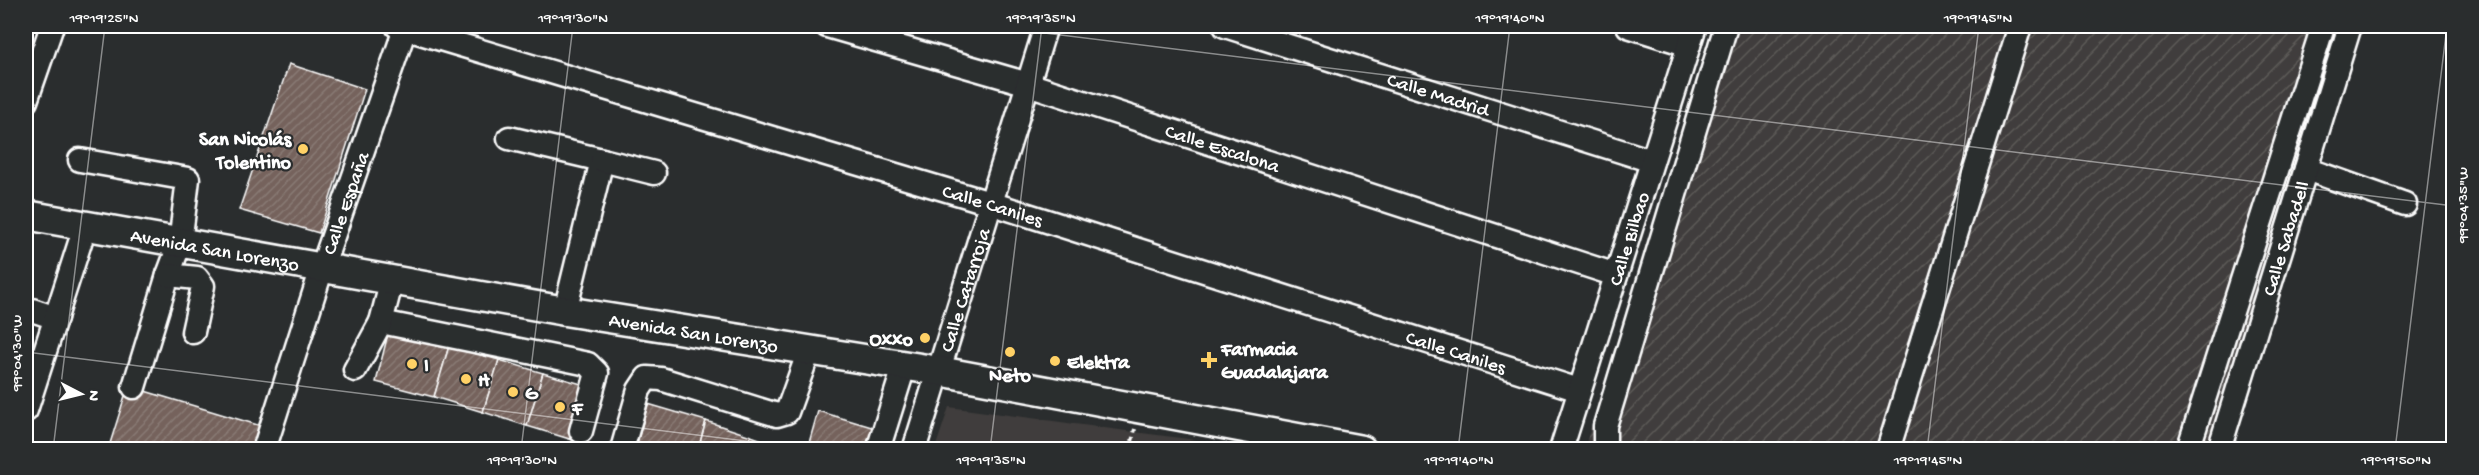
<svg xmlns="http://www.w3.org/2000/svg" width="2479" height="475" font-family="'Gochi Hand',sans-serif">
  <defs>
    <pattern id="industrial-furrows" width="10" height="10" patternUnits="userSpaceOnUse" patternTransform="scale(1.5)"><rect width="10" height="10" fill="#403d3c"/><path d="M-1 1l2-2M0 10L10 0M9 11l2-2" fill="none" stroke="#5d5a59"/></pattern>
    <pattern id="building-hatch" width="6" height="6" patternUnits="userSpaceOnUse" patternTransform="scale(1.5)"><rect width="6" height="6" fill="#74625c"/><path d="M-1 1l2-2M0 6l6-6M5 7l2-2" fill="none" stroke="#897a74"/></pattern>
  </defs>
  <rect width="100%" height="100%" fill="#2a2d2e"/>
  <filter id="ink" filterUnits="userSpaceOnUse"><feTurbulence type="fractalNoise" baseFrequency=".0167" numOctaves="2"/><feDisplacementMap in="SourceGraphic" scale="12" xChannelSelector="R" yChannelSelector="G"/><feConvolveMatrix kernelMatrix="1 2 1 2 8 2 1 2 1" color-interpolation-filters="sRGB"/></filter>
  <g filter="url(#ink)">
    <path fill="#403d3c" d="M949,407L1134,432L1243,446L1242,450L935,449Z"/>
    <path fill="url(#industrial-furrows)" d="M1712,26H2341L2209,449L1584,450Z"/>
    <g fill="url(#building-hatch)" stroke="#fff" stroke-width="1.5">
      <path d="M289,64L365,89L319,233L239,210Z"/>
      <path d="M389,330L449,346L434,397L376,382Z"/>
      <path d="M449,346L499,360L483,412L434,397Z"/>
      <path d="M499,360L543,373L527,426L483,412Z"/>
      <path d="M543,373L592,387L576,441L527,426Z"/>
      <path d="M128,386L261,426L253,450H108Z"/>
      <path d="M648,404L706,421L698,450H635Z"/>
      <path d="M818,411L875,428L868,450H807Z"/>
      <path d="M706,421L751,436L746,450H698Z"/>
      <path d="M751,436L791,450H746Z"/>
    </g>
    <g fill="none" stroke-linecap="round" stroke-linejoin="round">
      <g stroke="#fff" stroke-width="27">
        <g id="minor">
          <path id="s1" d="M397,26L990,203L1579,390"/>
          <path id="s2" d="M827,26L1028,84L1616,275"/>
          <path id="s3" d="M1225,26L1652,161"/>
          <path d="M1628,26L1689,45"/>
          <path d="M26,101L52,26"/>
          <path d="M509,138L602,160L565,311"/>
          <path d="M80,160L188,179L180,243L168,275L134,387"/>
          <path d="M602,160L654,173"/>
          <path d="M2306,169L2405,204"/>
          <path d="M168,275L197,278L203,286L193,332"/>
          <path d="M26,308L56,318"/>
          <path d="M381,322L588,364L597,373L581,431"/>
          <path d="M355,370L381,322L392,280"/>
          <path d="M26,410L85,227"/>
          <path d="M623,446L639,390L647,378L661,379L777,415L787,412L809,351"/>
          <path id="s4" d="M264,450L322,268L406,26"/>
          <path d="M878,450L904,367"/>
          <path id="s5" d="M914,450L1046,26"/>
          <path id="s6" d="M1561,450L1695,26"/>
          <path d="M1605,450V426L1726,26"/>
          <path d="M1888,450L2020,26"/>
          <path d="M2188,450L2323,26"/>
          <path id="s7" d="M2219,450L2350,26"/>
        </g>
      </g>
      <g stroke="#fff" stroke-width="33">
        <g id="major">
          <path id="s8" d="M26,215L565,311L939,371L1362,450"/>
        </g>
      </g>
      <path stroke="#fff" stroke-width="4" stroke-dasharray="4.5 4.5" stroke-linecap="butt" d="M1130,450L1135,429"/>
      <use href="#minor" stroke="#2a2d2e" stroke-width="22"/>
      <use href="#major" stroke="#2a2d2e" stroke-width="28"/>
    </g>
  </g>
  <path fill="none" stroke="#fff" stroke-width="1.5" stroke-opacity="0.45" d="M987,26L2454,206M26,352L818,450M53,450L105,26M521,450L573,26M990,450L1042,26M1458,450L1510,26M1927,450L1979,26M2395,450L2447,26"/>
  <g fill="#ffd166" stroke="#2a2d2e" stroke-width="2">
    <circle cx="303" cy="149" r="6"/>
    <circle cx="925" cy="338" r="6"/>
    <circle cx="1010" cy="352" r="6"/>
    <path d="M1206 351h6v6h6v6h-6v6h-6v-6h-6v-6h6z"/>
    <circle cx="1055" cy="361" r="6"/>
    <circle cx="412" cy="364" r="6"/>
    <circle cx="466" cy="379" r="6"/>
    <circle cx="513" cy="392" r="6"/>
    <circle cx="560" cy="407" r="6"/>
  </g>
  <g text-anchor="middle" stroke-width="4.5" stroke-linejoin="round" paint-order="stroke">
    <g font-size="20" fill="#fff" stroke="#2a2d2e">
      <text dy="7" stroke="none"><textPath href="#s3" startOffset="224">Calle Madrid</textPath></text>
      <text dy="7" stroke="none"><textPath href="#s2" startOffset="414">Calle Escalona</textPath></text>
      <text dy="7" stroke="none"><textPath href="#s4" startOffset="260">Calle España</textPath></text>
      <text dy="7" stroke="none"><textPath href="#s1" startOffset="622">Calle Caniles</textPath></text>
      <text dy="7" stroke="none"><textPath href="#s7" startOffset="222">Calle Sabadell</textPath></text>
      <text dy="7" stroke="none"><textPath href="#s6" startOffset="222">Calle Bilbao</textPath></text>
      <text dy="7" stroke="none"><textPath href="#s8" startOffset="192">Avenida San Lorenzo</textPath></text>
      <text dy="7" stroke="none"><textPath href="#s5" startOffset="168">Calle Catarroja</textPath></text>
      <text dy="7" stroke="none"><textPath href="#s8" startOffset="678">Avenida San Lorenzo</textPath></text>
      <text dy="7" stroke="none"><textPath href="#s1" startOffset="1108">Calle Caniles</textPath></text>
    </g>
    <g font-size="20" font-weight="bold" fill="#fff" stroke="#2a2d2e" text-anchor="start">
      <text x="291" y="145" text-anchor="end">San Nicolás<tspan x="291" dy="23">Tolentino</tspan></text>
      <text x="913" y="345" text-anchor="end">Oxxo</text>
      <text x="1221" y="355">Farmacia<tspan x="1221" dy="23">Guadalajara</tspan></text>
      <text x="1067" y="368">Elektra</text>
      <text x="424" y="371">I</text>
      <text x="1010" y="381" text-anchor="middle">Neto</text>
      <text x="478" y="386">H</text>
      <text x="525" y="399">G</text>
      <text x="572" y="414">F</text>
    </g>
  </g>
  <rect width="2479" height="475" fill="none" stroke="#2a2d2e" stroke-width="66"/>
  <g transform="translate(81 394) rotate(97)" stroke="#2a2d2e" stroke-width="4.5" paint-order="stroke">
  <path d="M0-4.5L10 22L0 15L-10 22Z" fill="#ffffff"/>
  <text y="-9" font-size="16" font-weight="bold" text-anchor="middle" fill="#ffffff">N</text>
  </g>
  <rect x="33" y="33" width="2413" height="409" fill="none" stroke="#fff" stroke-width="2"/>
  <g font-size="15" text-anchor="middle" fill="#fff">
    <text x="104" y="22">19°19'25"N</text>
    <text x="573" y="22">19°19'30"N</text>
    <text x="1041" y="22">19°19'35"N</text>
    <text x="1510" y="22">19°19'40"N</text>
    <text x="1978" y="22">19°19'45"N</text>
    <text transform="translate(2462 205) rotate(-90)" y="5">99°04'35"W</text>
    <text transform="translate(16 353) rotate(-90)" y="5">99°04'30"W</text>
    <text x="522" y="464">19°19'30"N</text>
    <text x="991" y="464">19°19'35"N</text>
    <text x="1459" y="464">19°19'40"N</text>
    <text x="1928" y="464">19°19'45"N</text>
    <text x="2396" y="464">19°19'50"N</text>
  </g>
</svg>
